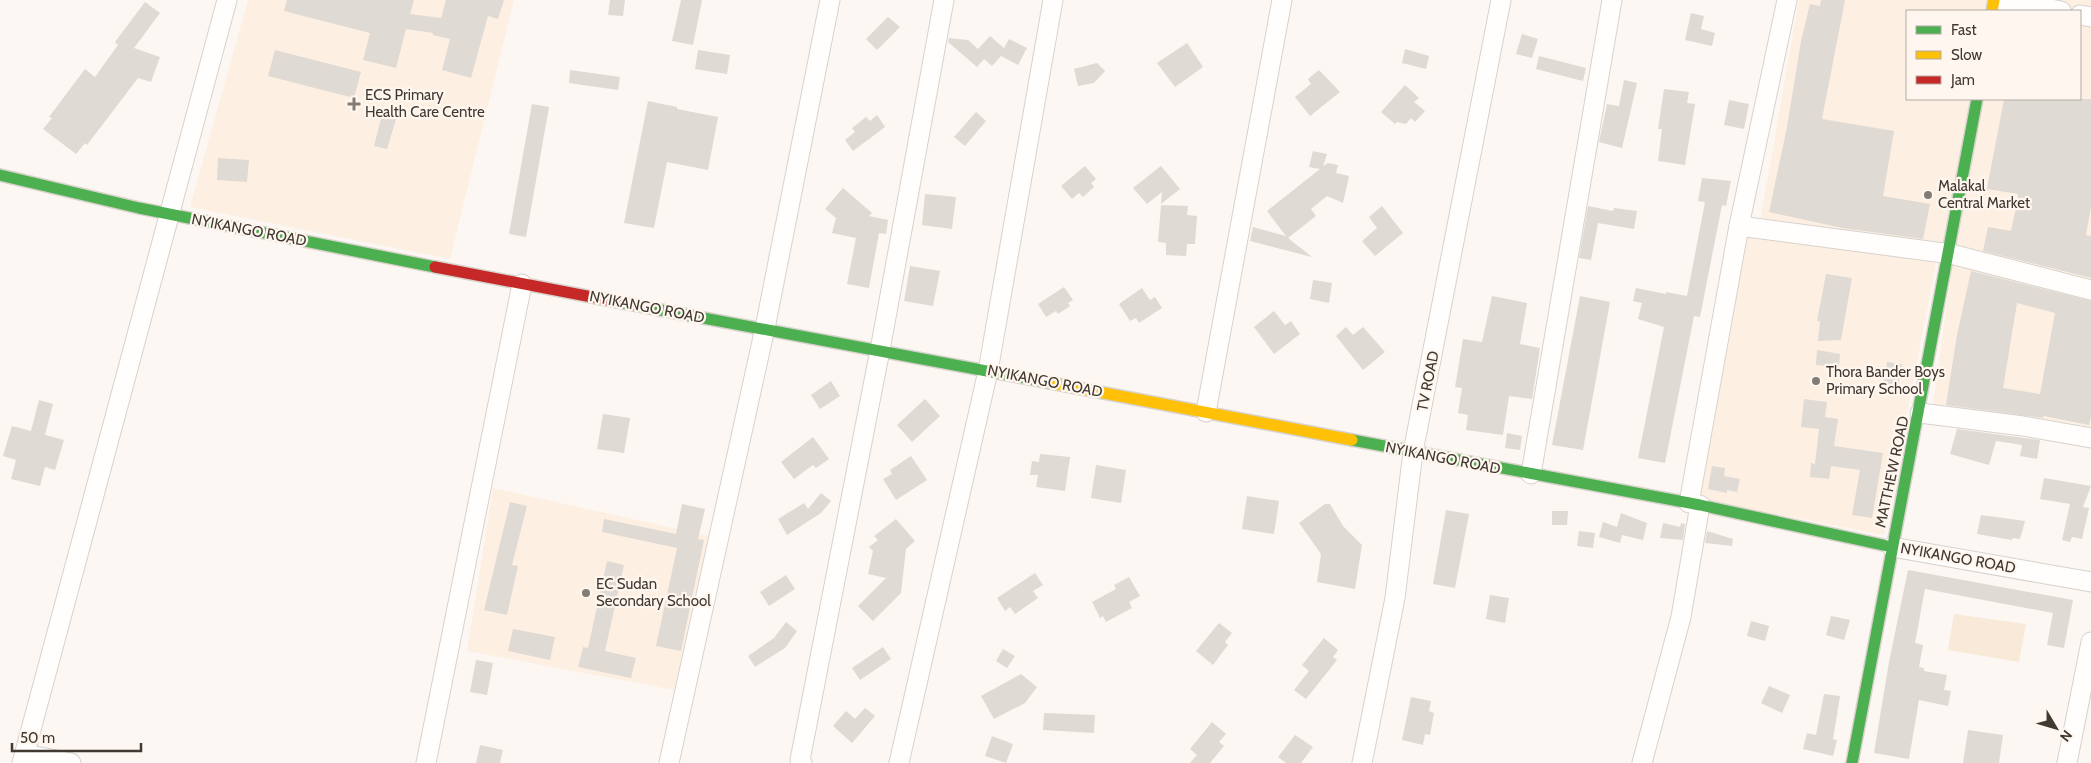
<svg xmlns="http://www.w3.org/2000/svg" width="2091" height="763" font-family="Cabin,sans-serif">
  <rect width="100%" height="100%" fill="#fcf7f2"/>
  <g fill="#fdf0e2" fill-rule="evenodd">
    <path d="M248,0H514L450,259L190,207Z"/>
    <path d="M1799,0H2091V431L1932,411L1953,261L1760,221ZM1907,11H2080V99H1907Z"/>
    <path d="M1747,235L1936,263L1884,535L1698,499Z"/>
    <path d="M493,488L709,536L674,690L467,651Z"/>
  </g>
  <path fill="#f9e9d8" d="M1954,614L2026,624L2019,662L1948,650Z"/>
  <g fill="#dfdad4" fill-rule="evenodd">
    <path d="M287,0H414L410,14L441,18L446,0H504L498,19L488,16L471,78L442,70L450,39L433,35V33L406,29L396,68L363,60L370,33L284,11Z"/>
    <path d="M610,0H625L623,16L608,15Z"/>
    <path d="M681,0H702L693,45L672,41Z"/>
    <path d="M1821,0H1845L1822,119L1894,131L1883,196L1930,204L1923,239L1842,228L1769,212L1787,127L1801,41L1810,4L1820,6Z"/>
    <path d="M145,2L160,13L134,48L160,57L151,82L138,78L87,145L85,143L76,154L43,129L52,118L49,117L85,69L95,77L118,45L115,42Z"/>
    <path d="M1691,13L1704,16L1701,29L1715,33L1712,46L1685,40Z"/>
    <path d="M888,17L900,27L877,50L866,39Z"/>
    <path d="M1522,34L1538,39L1532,58L1516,54Z"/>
    <path d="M990,36L1004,48L1009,39L1027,48L1018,65L1001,56L992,66L984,59L977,67L948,42L949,38L968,40L978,49Z"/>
    <path d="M1187,43L1203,67L1175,87L1157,63Z"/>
    <path d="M1405,49L1429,56L1426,69L1402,63Z"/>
    <path d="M275,50L361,72L354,98L268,76Z"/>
    <path d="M698,50L730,55L727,74L695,69Z"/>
    <path d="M1539,56L1586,68L1583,81L1536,69Z"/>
    <path d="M1097,63L1105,71L1094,83L1078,86L1074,69Z"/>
    <path d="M570,70L620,77L618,90L569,83Z"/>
    <path d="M1319,70L1340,92L1310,116L1295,97L1311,84L1308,79Z"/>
    <path d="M1624,80L1637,83L1622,148L1599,142L1607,104L1619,106Z"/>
    <path d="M1405,85L1419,98L1414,102L1425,111L1415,122L1411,118L1406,124L1397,122L1395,124L1381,112Z"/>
    <path d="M1664,89L1689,92L1687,103L1695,104L1685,165L1658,161L1662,129H1658Z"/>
    <path d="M2004,99H2091V207L2086,235L2091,236V278L1983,251L1988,227L2011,231L2018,198V194L1987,189Z"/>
    <path d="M1729,100L1749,104L1744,129L1724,125Z"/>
    <path d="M648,101L677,107V109L718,117L708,170L667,162L654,228L624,223Z"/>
    <path d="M532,104L549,107L526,237L509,234Z"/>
    <path d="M976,112L986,121L965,146L954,137Z"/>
    <path d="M382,115L396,119L387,149L374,146Z"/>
    <path d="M877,115L885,127L853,151L845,140L855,132L852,128L866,117L870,121Z"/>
    <path d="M1313,151L1327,154L1323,166L1328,163L1338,165L1336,173L1349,176L1343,203L1327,196L1311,209L1316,216L1288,238L1312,257L1250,241L1253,227L1286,236L1267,211L1320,169L1309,167Z"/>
    <path d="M218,158L249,160L247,182L217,180Z"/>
    <path d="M1085,166L1096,179L1091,183L1094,187L1083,197L1079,193L1072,199L1061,186Z"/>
    <path d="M1161,166L1180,189L1161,204L1162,192L1147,204L1133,188Z"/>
    <path d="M1702,178L1731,181L1726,206L1722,205L1700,317L1694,316L1665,463L1638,458L1664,327L1638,319L1642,303L1633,301L1636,288L1666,294V292L1687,296L1705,202L1698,201Z"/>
    <path d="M843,188L872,213L869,216L888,220L886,234L879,233L869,288L847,284L856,238L832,233L836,218L825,209Z"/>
    <path d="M925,194L956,197L952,229L922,225Z"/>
    <path d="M1161,205L1188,206L1187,215L1197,216L1195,244H1187L1186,256L1166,255V243L1158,242Z"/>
    <path d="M1382,206L1403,233L1375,256L1362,241L1377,228L1369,217Z"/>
    <path d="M1588,206L1613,211L1614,208L1637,211L1634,229L1598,223L1591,260L1579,258Z"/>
    <path d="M910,266L940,271L933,306L904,301Z"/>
    <path d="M1971,271L2091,301V417L2089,425L2044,416L2043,418L1946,405L1957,335ZM2017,303L2055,313L2040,394L2003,388Z"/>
    <path d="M1826,274L1852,278L1841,340L1818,341L1820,321H1817Z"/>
    <path d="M1313,280L1332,283L1329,303L1310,299Z"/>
    <path d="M1064,287L1073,300L1068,303L1070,306L1058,314L1056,311L1046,317L1038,304Z"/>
    <path d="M1142,288L1150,300L1155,297L1162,308L1139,323L1136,318L1130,321L1119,304Z"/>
    <path d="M1492,296L1527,303L1520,344L1540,348L1532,399L1509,396L1503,435L1466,430L1468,415L1458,413L1462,388L1455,387L1463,339L1482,342Z"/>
    <path d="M1580,296L1610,302L1583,450L1552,445Z"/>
    <path d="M1274,311L1285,325L1291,321L1300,334L1274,354L1254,327Z"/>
    <path d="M1346,327L1353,335L1363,327L1385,352L1363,370L1336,336Z"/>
    <path d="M1817,350L1840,354L1839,367L1816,365Z"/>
    <path d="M1887,362L1902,364L1898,389L1883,387Z"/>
    <path d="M831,381L840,396L820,409L811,395Z"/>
    <path d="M925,399L940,416L912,442L897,425Z"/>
    <path d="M1804,399L1827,402L1825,417L1838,419L1834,446L1883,453L1872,518L1852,515L1860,470L1831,466L1829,479L1810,477L1811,463L1815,464L1819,429L1801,427Z"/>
    <path d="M39,400L53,404L45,435L64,440L55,470L45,467L40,486L11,479L16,460L3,456L12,426L31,431Z"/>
    <path d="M603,414L630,418L624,453L597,449Z"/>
    <path d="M1957,429L2040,440L2037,459L2020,456L2022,445L1996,441L1989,465L1950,454Z"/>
    <path d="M1507,433L1522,436L1520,450L1505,448Z"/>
    <path d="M813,437L829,459L816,468L813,465L794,479L781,462Z"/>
    <path d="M1040,454L1070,457L1065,491L1036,487L1038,475H1030L1032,461L1039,462Z"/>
    <path d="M911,456L927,480L896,500L883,479L892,474L890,470Z"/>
    <path d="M1096,465L1126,470L1121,503L1091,498Z"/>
    <path d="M1712,466L1725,468L1724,476L1740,479L1737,492L1727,490V493L1708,489Z"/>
    <path d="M2044,478L2091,486L2083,507L2089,508L2082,539L2072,537L2070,542L2062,540L2070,504L2040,499Z"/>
    <path d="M821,493L831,501L821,513L787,535L778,519L804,503L808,509Z"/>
    <path d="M1247,496L1279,501L1274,534L1242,529Z"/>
    <path d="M510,502L527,506L512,565L518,566L507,615L484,610Z"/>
    <path d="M682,504L705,509L698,539L704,540L681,651L656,646L677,548L602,532L604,519L676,534Z"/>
    <path d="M1325,504H1330L1343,526L1362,545L1355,589L1317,582L1321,554L1299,523Z"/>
    <path d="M1446,510L1469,514L1455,588L1433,584Z"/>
    <path d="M1552,511H1568L1567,525H1552Z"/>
    <path d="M1621,513L1647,523L1643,540L1622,535L1620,543L1599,537L1603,522L1617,527Z"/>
    <path d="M1981,515L2025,521L2020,539L2013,538L2012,540L1977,534Z"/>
    <path d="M896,519L915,541L906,549L901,593L873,621L858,606L886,578L868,574L873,551L869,547L878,540L874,536Z"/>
    <path d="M1663,523L1680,527L1681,523L1685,524L1683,540L1660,538Z"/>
    <path d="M1579,531L1595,533L1593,548L1577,546Z"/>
    <path d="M1707,531L1733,539L1732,546L1705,543Z"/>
    <path d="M607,561L624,565L605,651L636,658L631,678L578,667L583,647L588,648Z"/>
    <path d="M1908,570L2073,600L2064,648L2047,645L2053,613L1925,589L1915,643L1923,645L1919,667L1924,668V671L1947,675L1944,690L1951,691L1948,706L1919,700L1909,759L1874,753L1889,662Z"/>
    <path d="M1035,573L1043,585L1033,591L1038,598L1015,614L1010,607L1005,611L997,598Z"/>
    <path d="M786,575L795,589L769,606L760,592Z"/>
    <path d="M1129,577L1140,596L1129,602L1132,608L1106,622L1103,616L1100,618L1092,602L1116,589L1114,585Z"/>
    <path d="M1490,595L1509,598L1505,623L1486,619Z"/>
    <path d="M1831,616L1850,620L1844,640L1826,635Z"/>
    <path d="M1751,621L1769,626L1765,641L1747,636Z"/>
    <path d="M786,622L797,631L785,648L755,667L748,656L774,638Z"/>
    <path d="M1219,623L1232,633L1225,642L1228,645L1213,665L1196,651Z"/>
    <path d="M513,629L555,637L550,660L508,651Z"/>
    <path d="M1324,638L1338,650L1333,657L1337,660L1306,699L1294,690L1309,671L1302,665Z"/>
    <path d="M883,647L891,659L860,680L852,668Z"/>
    <path d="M1003,649L1015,656L1007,668L996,661Z"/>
    <path d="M476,660L493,663L487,695L470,692Z"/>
    <path d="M1021,674L1037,687L1025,703L994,719L981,696Z"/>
    <path d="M1769,686L1790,695L1782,713L1761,703Z"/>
    <path d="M1824,694L1840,696L1833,739L1837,740L1833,756L1803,749L1807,733L1816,735Z"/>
    <path d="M1411,697L1431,701L1429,711L1434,713L1430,735L1425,734L1423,745L1402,740Z"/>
    <path d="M865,708L875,716L852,743L833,726L846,711L855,719Z"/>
    <path d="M1044,713L1095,715L1094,733L1043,730Z"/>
    <path d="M1212,722L1226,734L1219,742L1224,746L1210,763H1190L1197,755L1190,749Z"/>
    <path d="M1968,730L2003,735L1999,763H1963Z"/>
    <path d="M1295,735L1313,747L1301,763H1286L1278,757Z"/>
    <path d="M992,736L1013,744L1006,763L985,756Z"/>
    <path d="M480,745L503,750L500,763H476Z"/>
  </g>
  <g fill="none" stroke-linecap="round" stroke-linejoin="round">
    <g stroke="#d8d2cc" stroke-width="21">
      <g id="street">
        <path d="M2000,0L2061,11"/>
        <path d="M2080,15L2091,17"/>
        <path d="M1739,226L1951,254L2091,290"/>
        <path d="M1206,412L1282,0"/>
        <path d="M1920,413L2023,426L2091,438"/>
        <path d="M1531,474L1612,0"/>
        <path d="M1689,503L1739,226L1787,0"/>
        <path d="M1892,547L2091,582"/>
        <path d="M25,754L71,763"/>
        <path d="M22,763L227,0"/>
        <path d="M426,763L522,284"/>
        <path d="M669,763L765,328L830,0"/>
        <path d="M802,763L800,760L880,350L944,0"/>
        <path d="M899,763L988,371L1053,0"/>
        <path d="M1362,763L1395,598L1413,452L1501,0"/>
        <path d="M1642,763L1681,617L1700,505"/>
        <path d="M2067,763L2091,642"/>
      </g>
    </g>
    <g stroke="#d8d2cc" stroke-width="14">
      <g id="fast">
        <path d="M0,175L139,208L435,267"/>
        <path d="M618,302L1051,383"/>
        <path d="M1352,440L1700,505L1892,547"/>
        <path d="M1852,763L1977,99"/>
      </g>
    </g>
    <g stroke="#d8d2cc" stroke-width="14">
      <g id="slow">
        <path d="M1992,11L1994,0"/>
        <path d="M1051,383L1352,440"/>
      </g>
    </g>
    <g stroke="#d8d2cc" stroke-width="14">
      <path id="jam" d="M435,267L618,302"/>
    </g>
    <use href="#street" stroke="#fffefd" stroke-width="19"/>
    <use href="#fast" stroke="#4caf50" stroke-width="11"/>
    <use href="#slow" stroke="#ffc107" stroke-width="11"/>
    <use href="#jam" stroke="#c62828" stroke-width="11"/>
  </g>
  <g fill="#827c75" stroke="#fff7ef" stroke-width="2">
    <path d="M351.5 96.5h5v5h5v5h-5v5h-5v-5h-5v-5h5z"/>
    <circle cx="1928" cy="195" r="5"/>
    <circle cx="1816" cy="381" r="5"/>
    <circle cx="586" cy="593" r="5"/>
  </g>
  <g text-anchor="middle" stroke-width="4.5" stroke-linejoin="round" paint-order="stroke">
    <g font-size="15" fill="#403931" stroke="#fff7ef" text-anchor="start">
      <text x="365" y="100">ECS Primary<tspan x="365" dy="17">Health Care Centre</tspan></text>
      <text x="1938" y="191">Malakal<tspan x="1938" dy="17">Central Market</tspan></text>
      <text x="1826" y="377">Thora Bander Boys<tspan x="1826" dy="17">Primary School</tspan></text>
      <text x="596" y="589">EC Sudan<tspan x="596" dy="17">Secondary School</tspan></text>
    </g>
    <g font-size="15" fill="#403931" stroke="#fff7ef">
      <text transform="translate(249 230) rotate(11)" y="5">NYIKANGO ROAD</text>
      <text transform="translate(647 307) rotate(11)" y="5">NYIKANGO ROAD</text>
      <text transform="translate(1045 381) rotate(11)" y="5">NYIKANGO ROAD</text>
      <text transform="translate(1428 381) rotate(-79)" y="5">TV ROAD</text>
      <text transform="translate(1443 458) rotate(11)" y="5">NYIKANGO ROAD</text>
      <text transform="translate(1892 472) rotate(-78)" y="5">MATTHEW ROAD</text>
      <text transform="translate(1958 558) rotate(10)" y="5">NYIKANGO ROAD</text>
    </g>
  </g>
  <rect x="1906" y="10" width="175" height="90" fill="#fff7ef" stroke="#b3aba3"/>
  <rect x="1916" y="26" width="25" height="8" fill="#4caf50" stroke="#b3aba3"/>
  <text x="1951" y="35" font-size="15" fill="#403931">Fast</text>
  <rect x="1916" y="51" width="25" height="8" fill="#ffc107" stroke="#b3aba3"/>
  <text x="1951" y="60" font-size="15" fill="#403931">Slow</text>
  <rect x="1916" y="76" width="25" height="8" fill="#c62828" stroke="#b3aba3"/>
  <text x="1951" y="85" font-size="15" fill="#403931">Jam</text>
  <g transform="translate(2056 728) rotate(128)" stroke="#fff7ef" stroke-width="4" paint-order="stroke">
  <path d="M0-4L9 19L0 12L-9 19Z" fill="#403931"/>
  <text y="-8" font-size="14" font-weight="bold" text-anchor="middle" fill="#403931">N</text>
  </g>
  <path d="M12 743v8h129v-8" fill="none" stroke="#403931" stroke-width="2.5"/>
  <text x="20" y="743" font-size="15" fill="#403931" stroke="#fff7ef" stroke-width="4" paint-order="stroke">50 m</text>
</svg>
